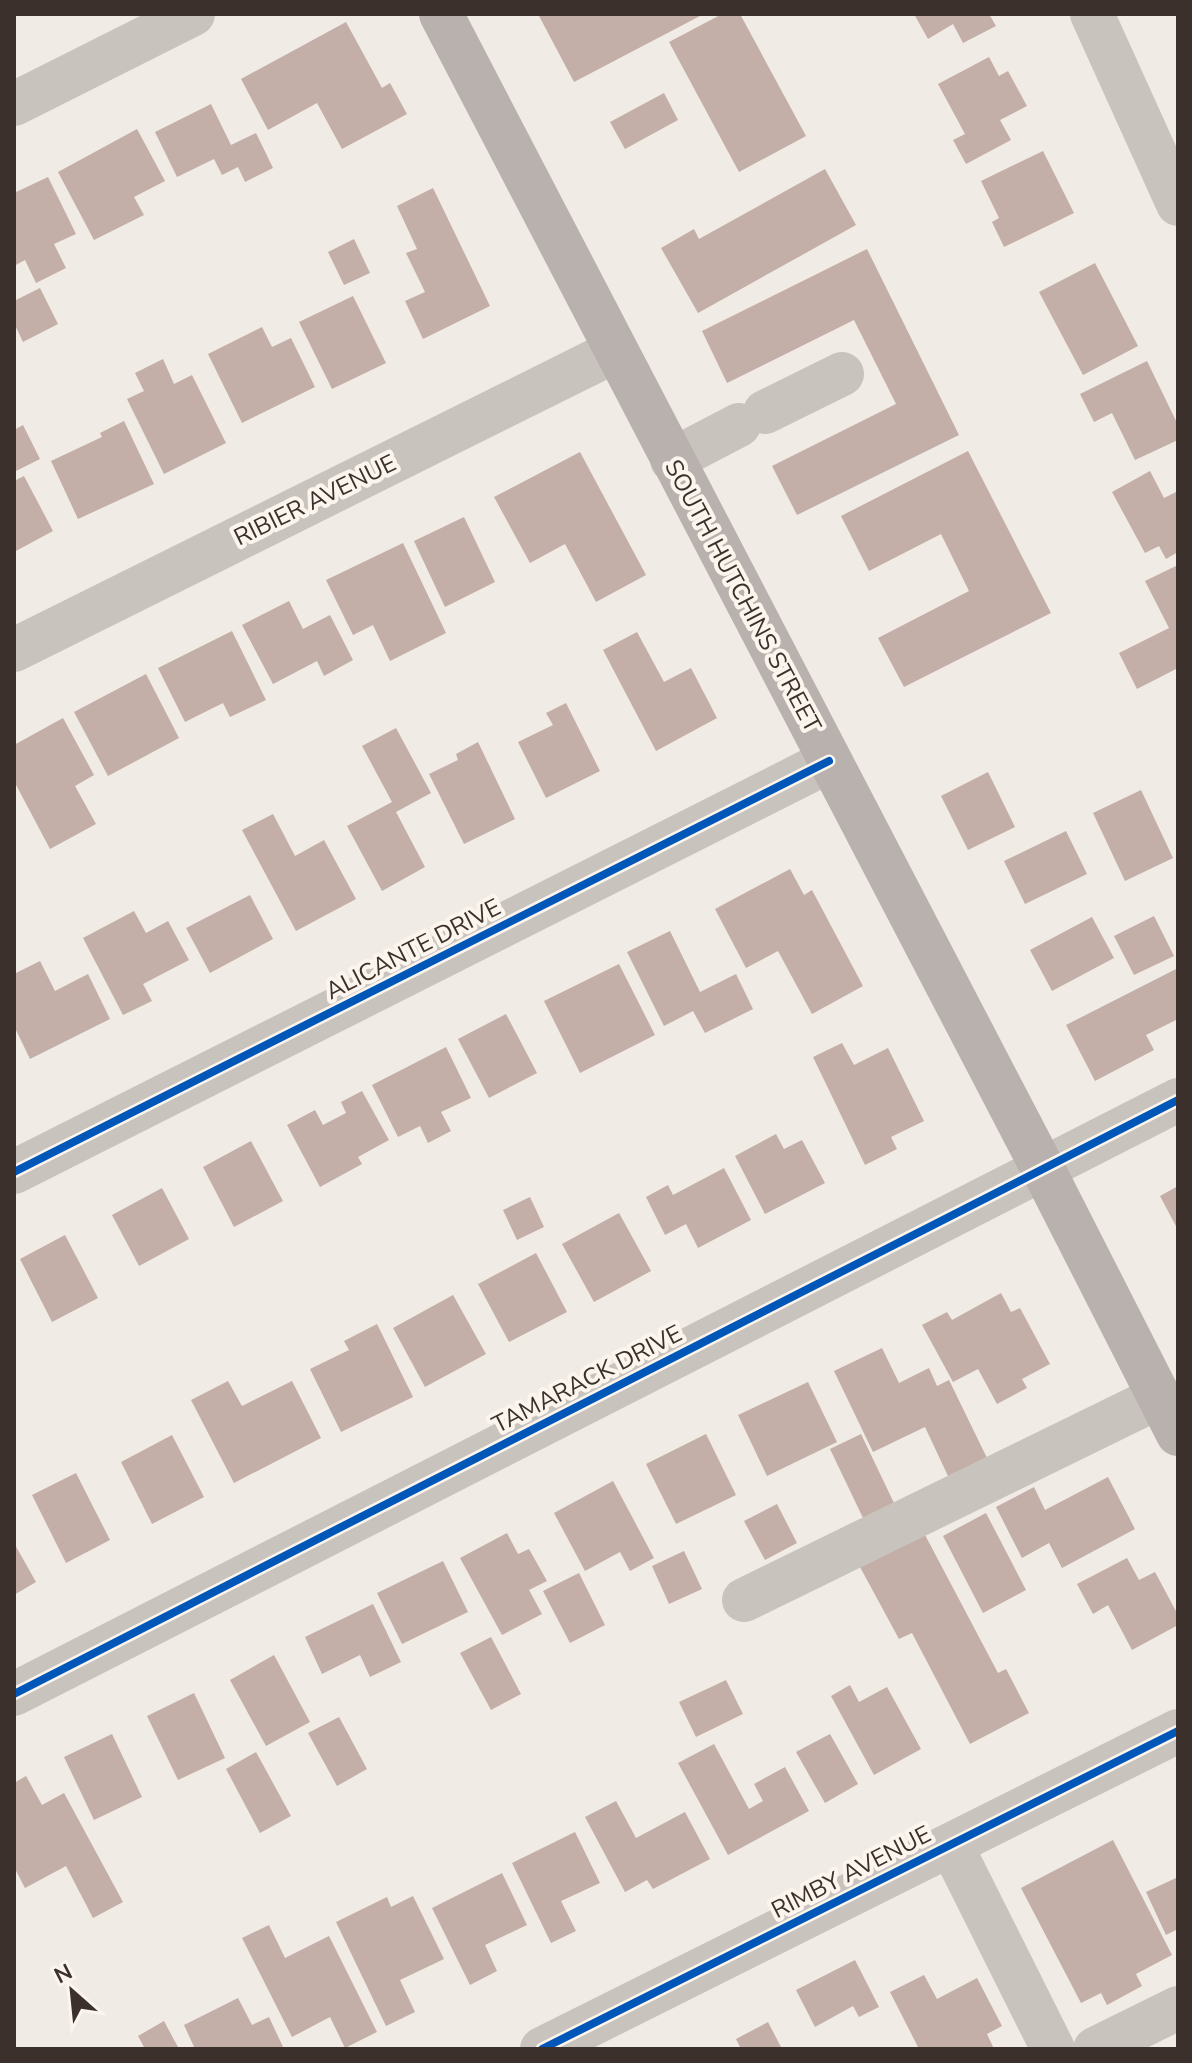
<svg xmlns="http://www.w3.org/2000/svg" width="1192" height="2063" font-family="'Nunito Sans',sans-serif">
  <rect width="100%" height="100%" fill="#f0ebe5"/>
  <g fill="#c3afa7">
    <path d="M538,14H699L700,16L574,82Z"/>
    <path d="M722,14H740L806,136L739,172L669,42Z"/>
    <path d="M914,14H989L996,26L963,43L953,24L928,39Z"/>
    <path d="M346,22L382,88L390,83L407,114L342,149L317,103L268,130L241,79Z"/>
    <path d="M989,57L999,76L1008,71L1027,106L1000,120L1011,140L966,164L953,140L965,134L938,84Z"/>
    <path d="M664,93L678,120L625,149L610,122Z"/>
    <path d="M211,104L231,145L256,133L273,168L245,182L238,167L222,175L214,159L177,177L155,132Z"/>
    <path d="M137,129L165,181L134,197L144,215L94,240L58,172Z"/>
    <path d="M1043,151L1074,213L1004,247L992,222L999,218L981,181Z"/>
    <path d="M825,169L856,225L698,313L661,248L694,229L699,239Z"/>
    <path d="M48,177L76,234L54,244L66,268L36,283L25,260L14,266V193Z"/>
    <path d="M433,188L490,306L423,339L405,301L425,292L406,253L417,249L397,206Z"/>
    <path d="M354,239L370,273L344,285L328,252Z"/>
    <path d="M867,249L959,435L797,515L772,466L896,404L854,320L727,383L702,331Z"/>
    <path d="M1095,263L1138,346L1083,375L1039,292Z"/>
    <path d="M40,288L58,324L23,342L14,323V301Z"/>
    <path d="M353,296L386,363L332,389L299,322Z"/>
    <path d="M262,327L272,347L291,338L315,387L242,423L208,354Z"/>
    <path d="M163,359L174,384L192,375L226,443L164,474L127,399L144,391L135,373Z"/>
    <path d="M1147,361L1178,425V440L1135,460L1112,413L1094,422L1080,394Z"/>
    <path d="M124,421L154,484L78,519L51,461L102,437L100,433Z"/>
    <path d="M23,425L40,459L14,472V430Z"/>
    <path d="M968,451L1051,613L904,687L878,638L969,591L941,534L869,571L841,516Z"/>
    <path d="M580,452L646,575L596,602L565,544L530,563L494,497Z"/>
    <path d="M1150,471L1164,498L1178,491V552L1166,559L1159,546L1145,553L1112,492Z"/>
    <path d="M24,476L53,531L14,552V481Z"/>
    <path d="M464,517L495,582L445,607L414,541Z"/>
    <path d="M403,543L446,633L390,661L373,625L353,635L326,580Z"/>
    <path d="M1178,565V668L1137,689L1119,653L1169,628L1145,581Z"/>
    <path d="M289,601L303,629L330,615L353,660L324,676L317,661L273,684L242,625Z"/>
    <path d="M232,631L266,700L230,717L223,703L185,722L158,668Z"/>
    <path d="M637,632L664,682L691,668L717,718L656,751L603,650Z"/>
    <path d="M146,674L179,738L108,776L74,712Z"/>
    <path d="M566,703L600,771L546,798L518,742L553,725L546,713Z"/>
    <path d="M63,718L94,775L75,786L96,824L50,849L14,781V745Z"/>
    <path d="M396,728L431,793L396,812L425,867L382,891L347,826L392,802L362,746Z"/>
    <path d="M478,742L515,819L464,844L429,774L458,760L456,754Z"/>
    <path d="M988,772L1015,827L968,850L941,796Z"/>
    <path d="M1141,790L1173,858L1125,881L1093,813Z"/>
    <path d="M273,814L295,856L324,840L356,899L296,931L242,830Z"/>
    <path d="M1066,831L1087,874L1025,904L1004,861Z"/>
    <path d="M790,869L804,895L812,890L863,986L812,1014L778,951L746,968L715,909Z"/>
    <path d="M250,895L273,939L210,973L186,928Z"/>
    <path d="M134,911L146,933L168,921L189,960L143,984L152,1001L123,1015L83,938Z"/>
    <path d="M1154,916L1174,956L1134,975L1114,936Z"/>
    <path d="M1092,917L1114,958L1052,991L1030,950Z"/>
    <path d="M670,931L700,992L736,974L753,1009L705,1033L693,1011L664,1026L627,952Z"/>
    <path d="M40,961L55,991L88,974L110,1019L30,1059L14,1026V974Z"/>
    <path d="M619,964L655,1035L580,1073L544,1001Z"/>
    <path d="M1178,968V1019L1146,1035L1154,1050L1095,1081L1066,1025Z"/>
    <path d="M506,1014L537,1073L489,1098L458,1039Z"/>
    <path d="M842,1043L854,1065L888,1048L924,1121L891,1137L897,1149L865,1165L813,1057Z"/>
    <path d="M446,1047L471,1098L441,1112L451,1131L428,1143L420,1126L398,1137L372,1085Z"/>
    <path d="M362,1091L389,1140L358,1157L362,1164L320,1187L287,1125L315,1110L323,1125L346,1113L341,1102Z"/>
    <path d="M776,1134L784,1149L802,1140L825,1183L765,1214L735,1156Z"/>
    <path d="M251,1141L283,1201L234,1227L203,1167Z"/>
    <path d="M724,1168L751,1220L698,1248L686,1224L665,1235L646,1197L668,1185L673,1195Z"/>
    <path d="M1178,1186V1230L1160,1196Z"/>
    <path d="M162,1188L189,1239L139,1266L112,1215Z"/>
    <path d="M530,1197L544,1227L517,1240L503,1210Z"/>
    <path d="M619,1213L651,1271L594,1302L562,1244Z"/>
    <path d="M65,1235L98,1298L52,1322L20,1259Z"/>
    <path d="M536,1253L567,1312L509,1342L478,1284Z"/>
    <path d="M1001,1293L1011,1312L1020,1308L1050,1364L1022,1379L1027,1388L997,1404L978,1369L953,1382L922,1325L947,1312L952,1320Z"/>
    <path d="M453,1295L486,1354L425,1387L393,1328Z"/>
    <path d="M377,1324L413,1397L341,1432L310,1369L349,1350L344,1341Z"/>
    <path d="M882,1348L899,1383L929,1368L937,1386L949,1380L987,1458L948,1476L925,1427L873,1452L834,1371Z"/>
    <path d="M228,1381L242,1406L292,1381L321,1438L234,1483L191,1400Z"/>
    <path d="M808,1382L837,1442L767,1476L738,1415Z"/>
    <path d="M706,1434L736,1495L676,1524L646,1464Z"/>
    <path d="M861,1434L894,1503L863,1518L830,1449Z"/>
    <path d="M172,1435L204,1497L152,1524L121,1462Z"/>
    <path d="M76,1473L110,1540L66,1563L32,1495Z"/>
    <path d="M1108,1477L1135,1529L1062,1568L1049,1543L1022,1558L996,1507L1034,1487L1045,1510Z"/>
    <path d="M613,1481L654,1558L630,1571L620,1552L585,1571L554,1513Z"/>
    <path d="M777,1504L797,1543L765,1560L744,1521Z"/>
    <path d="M986,1513L1026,1590L983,1613L943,1536Z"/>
    <path d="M507,1533L518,1554L529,1549L547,1581L529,1590L542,1614L502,1635L460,1558Z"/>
    <path d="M924,1533L998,1673L1006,1669L1029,1713L970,1744L912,1633L899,1639L860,1567Z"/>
    <path d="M14,1543L36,1582L14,1595Z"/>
    <path d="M684,1551L702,1589L669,1604L652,1566Z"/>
    <path d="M1127,1558L1139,1580L1155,1572L1178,1615V1625L1132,1650L1108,1605L1093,1614L1077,1584Z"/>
    <path d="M443,1561L468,1612L402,1644L377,1593Z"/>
    <path d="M579,1573L605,1625L570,1643L543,1591Z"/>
    <path d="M373,1604L401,1662L370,1677L360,1655L322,1674L305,1637Z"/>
    <path d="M491,1637L521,1694L491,1710L460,1653Z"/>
    <path d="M274,1655L310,1722L266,1746L230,1680Z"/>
    <path d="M726,1680L743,1714L696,1737L679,1702Z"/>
    <path d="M850,1685L859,1702L887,1687L921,1749L874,1775L831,1696Z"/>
    <path d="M194,1693L225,1758L178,1780L147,1716Z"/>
    <path d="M339,1717L367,1769L337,1786L308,1733Z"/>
    <path d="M112,1734L142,1797L94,1820L64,1757Z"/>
    <path d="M830,1734L858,1784L825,1803L796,1752Z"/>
    <path d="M714,1744L749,1809L763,1801L754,1784L785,1767L809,1811L728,1855L678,1763Z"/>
    <path d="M256,1752L291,1816L260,1833L226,1769Z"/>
    <path d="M26,1776L42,1805L64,1793L123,1902L93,1918L66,1866L25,1888L14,1867V1783Z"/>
    <path d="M616,1801L636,1838L685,1812L710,1859L653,1889L647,1880L625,1892L585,1817Z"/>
    <path d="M575,1832L600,1883L561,1901L576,1931L551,1943L512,1863Z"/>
    <path d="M1113,1840L1172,1955L1136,1974L1142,1986L1107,2005L1101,1993L1081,2003L1021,1888Z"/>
    <path d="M502,1873L527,1925L485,1945L497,1971L470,1985L432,1908Z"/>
    <path d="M1178,1877V1929L1166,1935L1146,1892Z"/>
    <path d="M413,1896L444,1959L400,1980L415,2012L386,2026L336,1922L387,1897L391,1907Z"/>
    <path d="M269,1925L285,1958L329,1936L377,2032L345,2048L330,2017L292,2037L242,1938Z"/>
    <path d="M855,1960L879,2007L859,2017L853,2006L815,2027L796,1990Z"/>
    <path d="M924,1975L937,1999L977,1978L1002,2026L987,2034L994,2049H919L890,1992Z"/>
    <path d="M238,1998L252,2025L269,2017L284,2049H195L184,2025Z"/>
    <path d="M164,2021L179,2049H145L138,2036Z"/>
    <path d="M768,2022L782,2049H741L736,2039Z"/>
  </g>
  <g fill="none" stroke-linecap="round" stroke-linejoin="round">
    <g stroke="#c9c3be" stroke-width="44">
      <path d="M1092,14L1178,204"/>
      <path d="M14,104L193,14"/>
      <path d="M765,412L842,374"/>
      <path d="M672,460L739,425"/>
      <path d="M14,650L615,351"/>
      <path d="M14,1172L829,761"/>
      <path d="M744,1600L1159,1397"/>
      <path d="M14,1694L1178,1100"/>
      <path d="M951,1845L1053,2049"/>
      <path d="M542,2049L1178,1731"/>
      <path d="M1095,2049L1178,2008"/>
    </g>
    <path stroke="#b8b1ad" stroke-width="44" d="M441,14L1043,1169L1178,1434"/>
    <g stroke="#fbf5ee" stroke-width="13">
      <g id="cycleway">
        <path d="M14,1172L829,761"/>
        <path d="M14,1694L1178,1100"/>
        <path d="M542,2049L1178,1731"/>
      </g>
    </g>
    <use href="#cycleway" stroke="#0057b8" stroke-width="8"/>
  </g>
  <g text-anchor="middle" stroke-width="8" stroke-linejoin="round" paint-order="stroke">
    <g font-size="24" fill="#3b302b" stroke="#fbf5ee">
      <text transform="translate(315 500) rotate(-26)" y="8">RIBIER AVENUE</text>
      <text transform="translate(743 596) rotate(62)" y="8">SOUTH HUTCHINS STREET</text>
      <text transform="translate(413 949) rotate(-27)" y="8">ALICANTE DRIVE</text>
      <text transform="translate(587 1379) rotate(-27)" y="8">TAMARACK DRIVE</text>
      <text transform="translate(851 1872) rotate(-27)" y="8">RIMBY AVENUE</text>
    </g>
  </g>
  <rect width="1192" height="2063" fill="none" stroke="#3b302b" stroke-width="32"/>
  <g transform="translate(72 1991) rotate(333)" stroke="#fbf5ee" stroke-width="6" paint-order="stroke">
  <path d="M0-6L14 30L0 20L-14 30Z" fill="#3b302b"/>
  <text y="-12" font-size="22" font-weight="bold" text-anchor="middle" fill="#3b302b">N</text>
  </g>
</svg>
